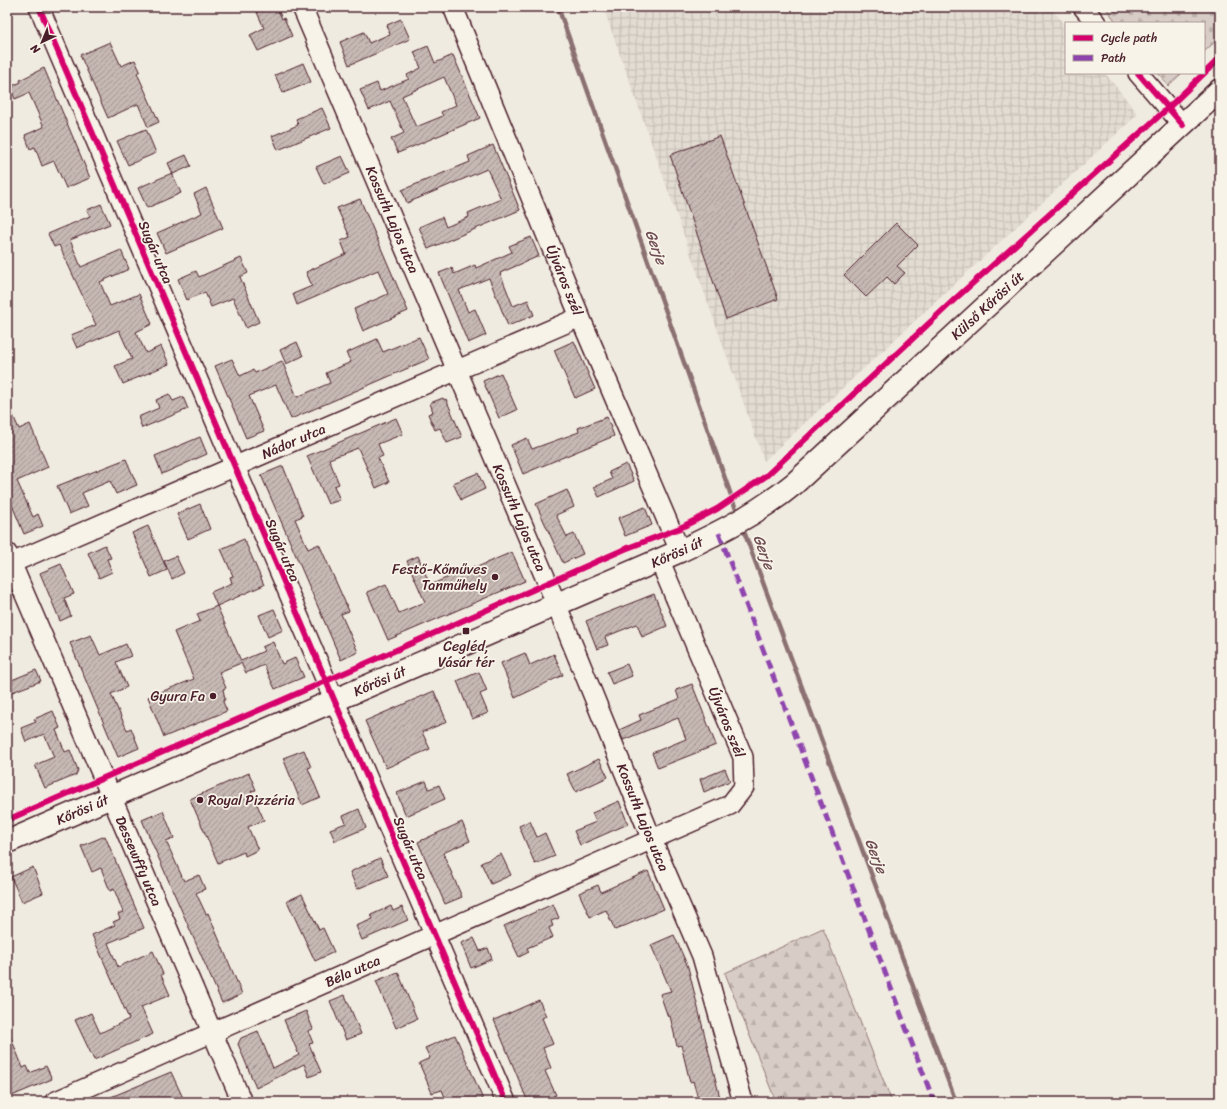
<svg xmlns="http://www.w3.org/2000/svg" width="1227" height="1109" font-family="Sriracha,sans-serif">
  <defs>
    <pattern id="industrial-grid" width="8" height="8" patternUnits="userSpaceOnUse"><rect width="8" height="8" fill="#e3dcd2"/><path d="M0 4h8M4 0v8" fill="none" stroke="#c4bcb4"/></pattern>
    <pattern id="forest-firs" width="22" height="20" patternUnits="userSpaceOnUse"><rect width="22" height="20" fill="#d8cdc6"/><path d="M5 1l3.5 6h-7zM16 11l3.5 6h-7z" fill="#bbb0aa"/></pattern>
    <pattern id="cemetery-stones" width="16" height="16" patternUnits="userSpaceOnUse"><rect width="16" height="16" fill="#d8cdc6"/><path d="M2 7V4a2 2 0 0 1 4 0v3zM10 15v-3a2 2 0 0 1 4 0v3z" fill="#bbb0aa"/></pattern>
    <pattern id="building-hatch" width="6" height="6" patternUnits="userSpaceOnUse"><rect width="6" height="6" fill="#c6b8b3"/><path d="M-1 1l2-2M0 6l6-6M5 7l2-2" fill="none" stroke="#a39592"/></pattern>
  </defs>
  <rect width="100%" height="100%" fill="#f0ebe0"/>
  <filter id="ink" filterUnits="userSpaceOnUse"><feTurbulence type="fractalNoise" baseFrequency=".025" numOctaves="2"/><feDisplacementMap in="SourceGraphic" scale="8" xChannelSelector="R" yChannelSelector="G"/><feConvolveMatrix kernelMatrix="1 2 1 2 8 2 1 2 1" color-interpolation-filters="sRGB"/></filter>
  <g filter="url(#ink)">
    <path fill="url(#industrial-grid)" d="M603,7H1035L1040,13L1050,7L1066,26V73H1105L1138,114L764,461Z"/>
    <path fill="url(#forest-firs)" stroke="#917678" d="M823,928L892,1102H776L725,973Z"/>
    <g fill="url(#cemetery-stones)" stroke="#917678">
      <path d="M1105,7H1220V37L1204,52V23H1117Z"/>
      <path d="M1158,73H1182L1168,86Z"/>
    </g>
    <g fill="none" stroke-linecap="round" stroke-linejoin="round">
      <g stroke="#8b6f72" stroke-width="4.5">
        <path d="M558,7L738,515"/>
        <path d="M742,526L956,1102"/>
      </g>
    </g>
    <g fill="url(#building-hatch)" stroke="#4a1f2b" fill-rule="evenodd">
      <path d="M264,7H277L282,19L284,18L292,36L258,51L250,35L264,28L256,10Z"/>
      <path d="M401,19L410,39L349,65L340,42L364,32L369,43L390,34L387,25Z"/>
      <path d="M110,42L121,66L135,60L140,71L137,73L159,122L148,127L138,104L108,118L80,55Z"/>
      <path d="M428,46L435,63L453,55L480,118L398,153L391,139L404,133L390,101L369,110L360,90L377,83L380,91L409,79L407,75L421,68L414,52ZM444,77L456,105L441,112L443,116L416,127L402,96Z"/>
      <path d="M303,63L311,82L283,93L275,75Z"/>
      <path d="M44,68L90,178L66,188L54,161L42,166L35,147L30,149L25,135L44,127L29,93L15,99L10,87L21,82L20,80Z"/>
      <path d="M322,108L331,128L278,150L272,136L298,125L296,119Z"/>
      <path d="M146,129L156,153L128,165L117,141Z"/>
      <path d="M720,136L778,299L726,319L670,155Z"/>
      <path d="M493,145L520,210L428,249L419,227L442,217L446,227L469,217L468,213L501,199L487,169L407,203L402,190L470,162L468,156Z"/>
      <path d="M186,155L191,166L173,174L168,163Z"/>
      <path d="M342,156L350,173L324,184L316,167Z"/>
      <path d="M172,173L181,193L147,208L138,188Z"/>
      <path d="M206,188L223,228L166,253L157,233L202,213L194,194Z"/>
      <path d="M360,199L408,311L363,331L354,309L388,294L378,270L297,305L293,294L312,286L306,272L346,254L341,241L350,237L337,208Z"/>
      <path d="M101,204L110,224L70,240L81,267L121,250L129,269L100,282L110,306L139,294L152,324L136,332L146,353L161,346L169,364L123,384L115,366L132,359L119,330L77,348L71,335L96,325L59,245L54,247L48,234L90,216L87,210Z"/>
      <path d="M896,223L918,245L897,266L905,273L894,284L887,277L866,297L844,275Z"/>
      <path d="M531,237L539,256L500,273L513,306L528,300L534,315L508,326L489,278L459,290L468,312L475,309L486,335L468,343L439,273L452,268L454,274L475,265L476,268L512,252L509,246Z"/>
      <path d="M241,258L248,273L240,277L259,322L246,328L233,298L211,307L205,292L187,300L178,279L196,271L199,277Z"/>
      <path d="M419,337L429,359L291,419L276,385L249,396L264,431L246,438L215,366L232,359L240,376L253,370L255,373L282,361L297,397L330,383L326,373L351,362L346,353L377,339L383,352Z"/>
      <path d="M574,341L595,389L575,398L554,350Z"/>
      <path d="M297,342L303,356L286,364L280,350Z"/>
      <path d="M501,373L517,410L499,418L483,381Z"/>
      <path d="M169,394L173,401L183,397L188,409L142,428L138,417L159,408L156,400Z"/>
      <path d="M443,398L444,400L446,399L462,437L447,443L440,428L435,430L428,414L433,412L430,403Z"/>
      <path d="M7,402L19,429L30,424L48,467L17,481L33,517L38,514L43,526L24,534L7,493Z"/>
      <path d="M607,417L614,436L523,474L511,445L527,438L532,449L579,432L578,428Z"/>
      <path d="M396,418L403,434L378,444L383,456L378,458L389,482L376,488L358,448L329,459L339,484L334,486L340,500L328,504L307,456Z"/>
      <path d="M200,437L207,454L162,474L155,456Z"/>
      <path d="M126,459L137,485L116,494L110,481L82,493L88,506L69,514L57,486Z"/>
      <path d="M626,464L634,481L599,497L594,487L612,479L609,472Z"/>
      <path d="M283,466L303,516L295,519L308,549L319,544L349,611L341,614L358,652L341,660L261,475Z"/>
      <path d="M478,473L485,489L461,500L453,483Z"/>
      <path d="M567,490L574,507L556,515L567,537L574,534L583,554L563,563L536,504Z"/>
      <path d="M200,504L210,529L188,539L177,514Z"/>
      <path d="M645,507L652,525L625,536L618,518Z"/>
      <path d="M148,526L167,570L151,577L132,533Z"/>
      <path d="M244,539L264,585L217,606L211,592L232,583L230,577L233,576L221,549Z"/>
      <path d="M105,545L111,558L107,559L112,572L99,578L88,553Z"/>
      <path d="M512,552L525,581L388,640L367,592L386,584L399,613L425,602L407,561L418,556L430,585L474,566L475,568Z"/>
      <path d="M176,556L184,573L172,579L164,561Z"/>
      <path d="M61,564L74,594L64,598L71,616L60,621L40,573Z"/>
      <path d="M654,594L667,626L642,637L637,624L605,637L608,645L597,649L586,621Z"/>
      <path d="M217,606L241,661L264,651L262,647L273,642L282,664L295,658L304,677L275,689L264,665L246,673L241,663L219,672L226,688L223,689L225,699L223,702L227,711L164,737L148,697L194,679L174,632L200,621L197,614Z"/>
      <path d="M274,609L283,630L268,637L259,615Z"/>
      <path d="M91,635L100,655L126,644L131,656L116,662L127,687L111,694L127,730L131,728L139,748L118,757L70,643Z"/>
      <path d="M525,653L530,665L554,654L563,675L515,698L501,663Z"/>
      <path d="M627,664L632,676L612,684L607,672Z"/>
      <path d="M36,670L41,681L7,694V682Z"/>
      <path d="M479,672L487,691L480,694L488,713L472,719L457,681Z"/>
      <path d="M692,684L716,745L658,768L652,753L686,739L678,718L623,740L619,730L641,720L639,715L679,699L676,690Z"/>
      <path d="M434,691L447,722L422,732L430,749L386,768L365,721Z"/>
      <path d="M53,711L60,728L56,730L65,752L70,750L78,770L76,775L45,788L35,765L54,757L44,734L26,742L21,728L36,722L34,719Z"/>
      <path d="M304,750L311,767L308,768L320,797L302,805L283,758Z"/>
      <path d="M599,759L608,777L576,792L567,774Z"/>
      <path d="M725,769L730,781L704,792L700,779Z"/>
      <path d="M249,773L256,790L251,791L264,820L248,827L258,850L245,856L244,852L218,863L190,799Z"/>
      <path d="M426,781L429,789L439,785L445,799L406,816L397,793Z"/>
      <path d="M619,801L628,824L580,845L574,831L596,822L592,813Z"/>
      <path d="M359,809L366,828L335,841L330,829L346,823L343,816Z"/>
      <path d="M163,811L174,838L166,841L184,881L199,875L205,889L196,893L206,914L208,913L242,994L222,1003L142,820Z"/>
      <path d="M530,821L537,837L545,833L555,856L535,864L519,826Z"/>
      <path d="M462,822L470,841L443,853L462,897L445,904L418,842Z"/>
      <path d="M105,836L144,928L108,943L118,967L153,951L163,974L161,975L170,995L141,1007L153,1034L94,1060L75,1020L91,1013L100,1033L129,1019L92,935L115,925L113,922L120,919L118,914L123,912L114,889L110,891L101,868L92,872L81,846Z"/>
      <path d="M501,854L511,875L491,884L481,863Z"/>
      <path d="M380,858L388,876L357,889L350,872Z"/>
      <path d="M33,867L43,893L22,902L11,877Z"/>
      <path d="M648,871L664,909L615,930L606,910L590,917L579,893L598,885L601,892Z"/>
      <path d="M302,894L319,930L323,928L334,952L315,961L287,901Z"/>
      <path d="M553,904L559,918L551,921L553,926L549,928L553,937L527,948L529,952L519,957L504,926Z"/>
      <path d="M391,906L393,911L402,907L408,920L362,940L356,926L373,919L371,915Z"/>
      <path d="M674,935L688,967L721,1102H699L693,1081L690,1082L681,1045L677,1046L670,1016L668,1017L660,994L671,991L651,945Z"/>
      <path d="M474,938L480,951L488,948L492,959L471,968L461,943Z"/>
      <path d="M398,972L417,1019L396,1028L376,981Z"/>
      <path d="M345,995L361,1034L346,1040L330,1001Z"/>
      <path d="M539,1000L546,1016L542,1018L553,1044L543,1048L551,1068L545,1071L556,1095L553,1096L556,1102H528L494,1020Z"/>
      <path d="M306,1011L313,1029L308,1031L313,1043L309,1044L321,1072L309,1077L304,1064L256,1088L238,1044L241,1038L258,1031L273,1068L299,1055L284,1020Z"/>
      <path d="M7,1028L23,1068L27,1066L30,1073L46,1066L52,1079L7,1098Z"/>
      <path d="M455,1035L468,1064L484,1102H447L442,1090L432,1093L419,1063L430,1058L425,1048Z"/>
      <path d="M171,1072L183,1098L173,1102H99Z"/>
    </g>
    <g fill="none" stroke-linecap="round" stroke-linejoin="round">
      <g stroke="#4a1f2b" stroke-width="22">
        <g id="minor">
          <path d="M39,7C193,372 350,737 506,1102"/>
          <path id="s1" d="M302,7L548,584L652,840L702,956L743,1102"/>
          <path id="s2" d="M453,7L580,317L680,551"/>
          <path d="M1083,7L1096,23"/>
          <path d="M1138,73L1183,125"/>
          <path id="s3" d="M7,553L242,1102"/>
          <path id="s4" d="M7,565L580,317"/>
          <path id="s5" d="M54,1102L730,805L744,787L743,757L659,559"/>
        </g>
      </g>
      <g stroke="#4a1f2b" stroke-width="25">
        <g id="major">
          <path id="s6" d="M7,842L680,551C721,532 760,512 795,483L1220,90"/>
        </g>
      </g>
      <use href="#minor" stroke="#f7f3e8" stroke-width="19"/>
      <use href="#major" stroke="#f7f3e8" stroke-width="22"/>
      <path stroke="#8e44ad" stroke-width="5" stroke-dasharray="10 5" stroke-linecap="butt" d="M719,533L934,1102"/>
      <g stroke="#f7f3e8" stroke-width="8">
        <g id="cycleway">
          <path d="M39,7C193,372 350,737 506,1102"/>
          <path d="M1138,73L1183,125"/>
          <path d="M7,820L326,681L625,549L680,528L717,509L766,476L955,299L1168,108L1220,58"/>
        </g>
      </g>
      <use href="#cycleway" stroke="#d6006c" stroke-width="6"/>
    </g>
  </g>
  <g fill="#4a1f2b" stroke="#f7f3e8" stroke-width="1.5">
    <circle cx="495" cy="577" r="4"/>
    <rect x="462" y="627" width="8" height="8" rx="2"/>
    <circle cx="213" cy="696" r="4"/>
    <circle cx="200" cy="800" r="4"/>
  </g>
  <g text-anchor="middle" stroke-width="3.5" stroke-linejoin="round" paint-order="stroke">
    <g font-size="14" fill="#4a1f2b" stroke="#f7f3e8">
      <text dy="5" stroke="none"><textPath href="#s1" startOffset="231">Kossuth Lajos utca</textPath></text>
      <text transform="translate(156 252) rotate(67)" y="5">Sugár utca</text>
      <text dy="5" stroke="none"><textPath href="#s2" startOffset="295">Újváros szél</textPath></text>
      <text dy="5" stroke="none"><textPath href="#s6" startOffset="1129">Külső Kőrösi út</textPath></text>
      <text dy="5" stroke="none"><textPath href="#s4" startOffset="312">Nádor utca</textPath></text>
      <text dy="5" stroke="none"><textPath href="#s1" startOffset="555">Kossuth Lajos utca</textPath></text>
      <text transform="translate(283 550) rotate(67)" y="5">Sugár utca</text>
      <text dy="5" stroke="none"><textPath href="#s6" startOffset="730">Kőrösi út</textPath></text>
      <text dy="5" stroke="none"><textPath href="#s6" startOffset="406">Kőrösi út</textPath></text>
      <text transform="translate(727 722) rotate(68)" y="5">Újváros szél</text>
      <text dy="5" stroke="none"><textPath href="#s6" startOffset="82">Kőrösi út</textPath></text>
      <text dy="5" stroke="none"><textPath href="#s1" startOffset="879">Kossuth Lajos utca</textPath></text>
      <text transform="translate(411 848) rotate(67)" y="5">Sugár utca</text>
      <text dy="5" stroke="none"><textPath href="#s3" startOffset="335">Dessewffy utca</textPath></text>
      <text dy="5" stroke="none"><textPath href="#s5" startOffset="326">Béla utca</textPath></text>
    </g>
    <g font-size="14" fill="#4a1f2b" stroke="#f7f3e8" text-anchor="end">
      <text x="487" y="574">Festő-Kőműves<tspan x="487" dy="16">Tanműhely</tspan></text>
      <text x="466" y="651" text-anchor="middle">Cegléd,<tspan x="466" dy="16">Vásár tér</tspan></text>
      <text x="205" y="701">Gyura Fa</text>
      <text x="208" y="805" text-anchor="start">Royal Pizzéria</text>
    </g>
    <g font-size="15" font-style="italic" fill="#704e55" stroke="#f7f3e8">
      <text transform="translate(656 247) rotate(70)" y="5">Gerje</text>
      <text transform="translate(764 552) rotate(70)" y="5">Gerje</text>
      <text transform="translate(876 856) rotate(69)" y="5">Gerje</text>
    </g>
  </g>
  <rect width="1227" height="1109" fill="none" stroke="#f7f3e8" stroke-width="24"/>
  <rect x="12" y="12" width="1203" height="1085" fill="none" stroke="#4a1f2b" stroke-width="1.5" filter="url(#ink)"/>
  <rect x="1065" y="22" width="140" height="52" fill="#f7f3e8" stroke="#b29e9c"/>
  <rect x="1073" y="35" width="20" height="6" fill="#d6006c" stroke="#b29e9c"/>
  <text x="1101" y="42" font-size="12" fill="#4a1f2b">Cycle path</text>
  <rect x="1073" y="55" width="20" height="6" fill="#8e44ad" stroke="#b29e9c"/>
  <text x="1101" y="62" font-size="12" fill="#4a1f2b">Path</text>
  <g transform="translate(42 42) rotate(224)" stroke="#f7f3e8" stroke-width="3" paint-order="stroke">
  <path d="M0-3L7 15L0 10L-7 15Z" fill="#4a1f2b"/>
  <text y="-6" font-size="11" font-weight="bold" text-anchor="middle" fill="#4a1f2b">N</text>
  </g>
</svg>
